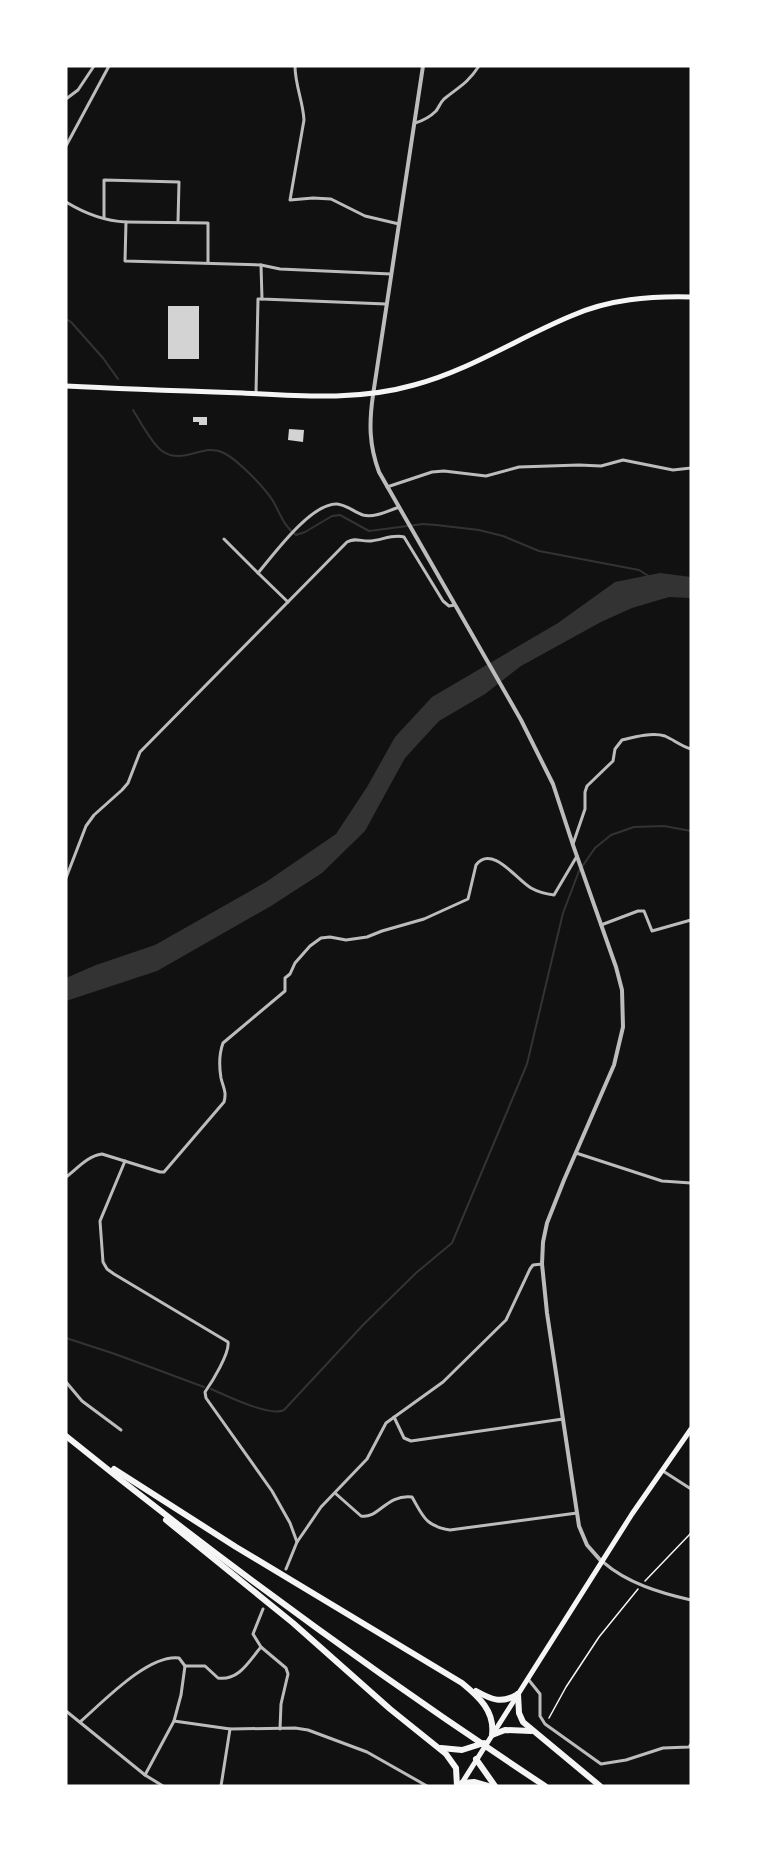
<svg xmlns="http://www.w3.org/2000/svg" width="757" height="1852" font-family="Quicksand,sans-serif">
  <rect width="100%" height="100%" fill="#111"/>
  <path fill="#333" d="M660,573L691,577V598L669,597L632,608L601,622L521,666L485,694L439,721L405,758L365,831L322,873L271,906L157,971L66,1001V978L96,965L155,945L266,882L336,834L367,787L395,737L432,697L558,623L615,582Z"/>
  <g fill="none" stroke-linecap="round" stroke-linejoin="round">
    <g stroke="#333" stroke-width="2">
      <path d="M66,319L71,322L103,358L118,379"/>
      <path d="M133,410C140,421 152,444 162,451C184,466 203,442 224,453C239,461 264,487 273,501C280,513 284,527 296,535L305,532L332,516L340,515L369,531L423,524L436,525L479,530L503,536L539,551L639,570L650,577"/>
      <path d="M66,1338L115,1354L204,1387"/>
      <path d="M211,1389C227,1396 270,1417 284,1410L363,1325L416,1273L452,1243L527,1064L563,913L579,871L595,848L611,835L634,827L664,826L691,831"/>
    </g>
  </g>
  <g fill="#d3d3d3">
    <rect x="168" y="306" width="31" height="53"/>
    <path d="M193,417H207V425H199V422H193Z"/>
    <path d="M289,429L304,430L303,442L288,440Z"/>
  </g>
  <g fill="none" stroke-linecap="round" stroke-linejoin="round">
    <g stroke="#f5f5f5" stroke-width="1.5">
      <path d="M645,1581L691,1533"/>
      <path d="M549,1718L566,1687L599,1637L638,1589"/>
    </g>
    <g stroke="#bcbcbc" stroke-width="3">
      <path d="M295,66C295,85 303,101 304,120L290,200L313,198L331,199L365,216L399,224"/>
      <path d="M66,99L78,90L94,66"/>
      <path d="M415,123C422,121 430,117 436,111C439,107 440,103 444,99C460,86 467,84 479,66"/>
      <path d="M66,146L109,66"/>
      <path d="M66,202C84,213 105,221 126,222L125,261L261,265L262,299L386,304"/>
      <path d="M104,218V180L179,182L178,222"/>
      <path d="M126,222L208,223V263"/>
      <path d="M261,265L280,269L391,274"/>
      <path d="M256,393L258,299H262"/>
      <path d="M387,487L432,472L444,471L486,476L519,467L579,465L601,466L623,460L673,470L691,468"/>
      <path d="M224,539L258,573"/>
      <path d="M288,602L258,573C274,554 311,503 337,504C347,505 354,512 363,515C374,518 388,511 399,507"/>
      <path d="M573,844L585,809V792L587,786L613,761L615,749L622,740C634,737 652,732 665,736C674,740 681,746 691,749"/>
      <path d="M66,878L86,826L94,815L122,790L128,783L140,752L347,542C356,537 361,542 371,541C382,540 393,534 404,537L443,601L449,606L455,605"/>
      <path d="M601,925L638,911H644L652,931L691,920"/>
      <path d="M576,1153L662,1181L691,1183"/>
      <path d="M125,1161L100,1221L103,1262L107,1269L114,1274L228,1342C230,1353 212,1382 205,1392L206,1398L272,1491L290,1523L297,1542"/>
      <path d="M66,1177C77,1169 87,1156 102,1154L160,1172H164L224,1102C227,1092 223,1087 221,1078C219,1066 219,1054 223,1043L285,991V978L290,974L295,963L310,946L321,938L330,937L346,940L367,937L382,931L424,919L468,899L476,865C492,844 517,880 531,888C538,892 546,894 554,895L577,856"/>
      <path d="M66,1382L82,1401L121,1430"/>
      <path d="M394,1417L404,1438L411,1441L563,1419"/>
      <path d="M663,1471L691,1489"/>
      <path d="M335,1493L361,1516C379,1519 386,1494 412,1497C423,1516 425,1526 450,1530L577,1513"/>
      <path d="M603,1562C627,1583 660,1593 691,1600"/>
      <path d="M286,1569L297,1542L306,1529L321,1507L367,1459L386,1423L443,1382L506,1320L530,1269L533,1265L542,1264"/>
      <path d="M263,1609L253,1634L261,1647L286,1668L288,1674L281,1704L280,1729"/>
      <path d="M528,1679L540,1694V1716L545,1724L601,1764L626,1760L663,1748L689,1747L691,1744"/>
      <path d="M66,1711L145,1775L163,1786"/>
      <path d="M174,1721L181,1695L185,1666H205L218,1678C239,1681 249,1661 261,1647"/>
      <path d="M80,1722C103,1702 148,1654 179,1658L185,1666"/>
      <path d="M145,1775L174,1721L230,1729L295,1728L308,1730L367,1752L427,1786"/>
      <path d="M221,1786L230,1729"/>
    </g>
    <path stroke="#bcbcbc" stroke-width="4" d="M423,66L373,395C369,423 369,445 379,472L521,720L553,784L573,845L616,967L622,990L623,1027L614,1065L564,1180L547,1223L543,1242L542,1264L547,1313L579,1526L587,1545L602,1562"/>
    <g stroke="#f5f5f5" stroke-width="5">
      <path d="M66,386C125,389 184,391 243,393C300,396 358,401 414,385C470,370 518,338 571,316C609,299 650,296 691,297"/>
      <path d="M460,1786L632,1514L691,1429"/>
    </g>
    <g stroke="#f5f5f5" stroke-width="6">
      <path d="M66,1436C219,1560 380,1677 545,1786"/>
      <path d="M114,1469L236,1547L462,1683C479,1697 495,1711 492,1735L505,1730L531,1731"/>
      <path d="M166,1520L293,1623L390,1709L446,1754L456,1768L457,1786"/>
      <path d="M476,1691C492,1700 502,1704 518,1694"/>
      <path d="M518,1694L519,1713L523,1722L600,1786"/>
      <path d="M441,1748L462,1750L484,1743"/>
      <path d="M476,1759L495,1786"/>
      <path d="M462,1783L474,1782L488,1786"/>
    </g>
  </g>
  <rect width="757" height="1852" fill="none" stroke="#ffffff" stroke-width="135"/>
</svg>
